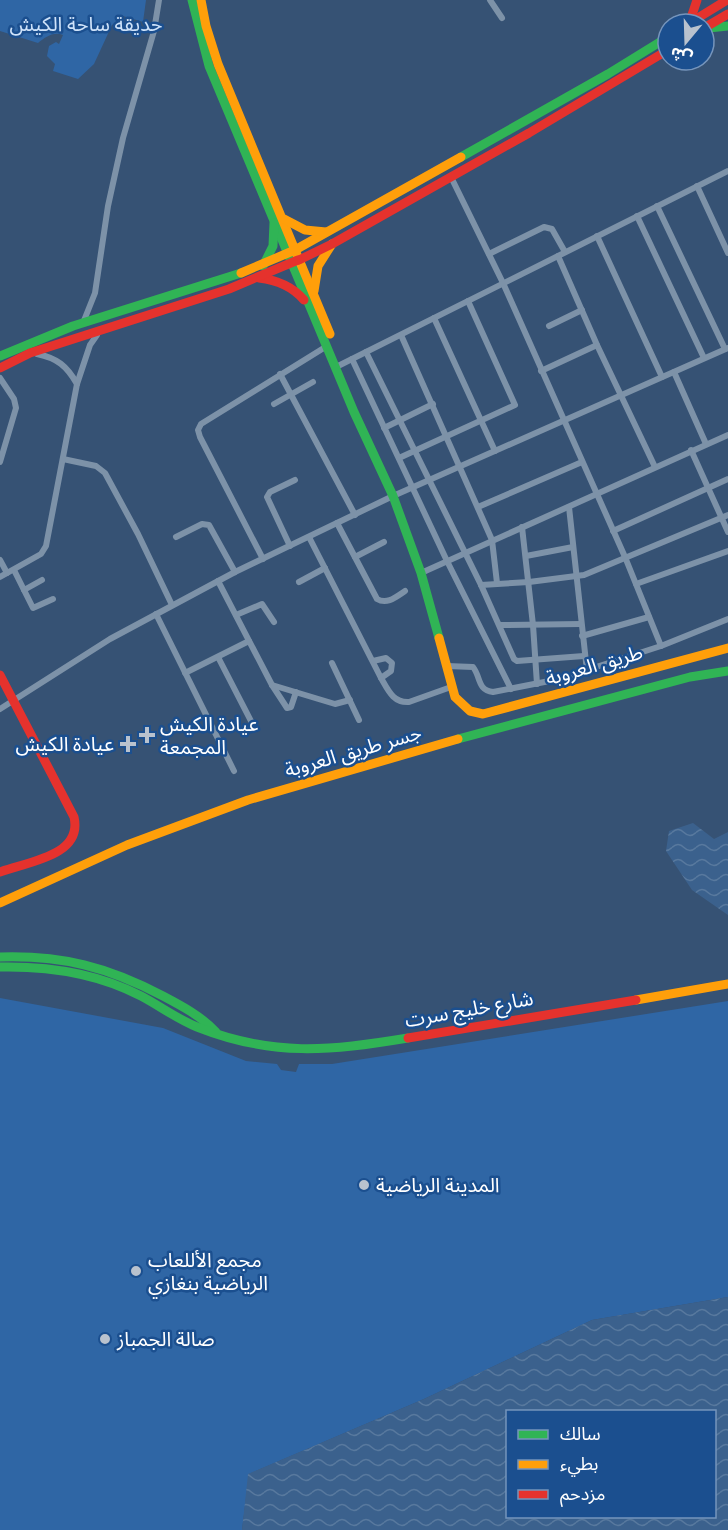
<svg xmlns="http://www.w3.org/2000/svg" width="728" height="1530" font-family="'Roboto Condensed','Noto Sans Arabic',sans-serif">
  <defs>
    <pattern id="water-waves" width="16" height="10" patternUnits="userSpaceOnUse" patternTransform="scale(1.5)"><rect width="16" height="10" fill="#3b618d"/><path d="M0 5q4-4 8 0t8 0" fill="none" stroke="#58799e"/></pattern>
  </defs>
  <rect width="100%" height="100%" fill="#365274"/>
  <g fill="#2f66a5">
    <path d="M0,0H146L143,22L123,16L112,25L94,64L78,79L53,71L55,64L47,56L49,46L56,42L59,44L63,35C54,31 45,37 38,43L0,31Z"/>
    <path d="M0,998L163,1028L246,1061L277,1064L281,1070L296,1072L299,1064H332L728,1001V1297L592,1320L424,1399L249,1474L242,1530H0Z"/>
  </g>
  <g fill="url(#water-waves)" fill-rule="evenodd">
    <path d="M693,823L714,839L728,832V915L692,890L666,851L669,831Z"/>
    <path d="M728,1297V1530H242L248,1474L424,1399L592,1320ZM508,1412H714V1516H508Z"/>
  </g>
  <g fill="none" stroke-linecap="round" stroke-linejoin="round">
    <g stroke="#7d92a8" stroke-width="6">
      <path d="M490,0L502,18"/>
      <path d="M451,177L503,283L625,557L661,646"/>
      <path d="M697,186L728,253"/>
      <path d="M657,206L725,349"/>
      <path d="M637,216L704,358"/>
      <path d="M597,236L662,377"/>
      <path d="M489,254L544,227L552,229L565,252"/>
      <path d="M558,256L597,345L655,467"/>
      <path d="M434,318L495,451"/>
      <path d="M83,323L95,293L108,206L123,138L154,31L159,0"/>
      <path d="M549,326L582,310"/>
      <path d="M401,335L492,540L497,583"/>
      <path d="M366,352L481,585L514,659L517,661L584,656"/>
      <path d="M37,354C57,358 67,366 77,384"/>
      <path d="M352,359L447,561L511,689"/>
      <path d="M336,367L728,171"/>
      <path d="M541,371L597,345"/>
      <path d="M674,372L706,444"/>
      <path d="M280,374L355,515"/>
      <path d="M0,378L14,399L16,408L0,462"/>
      <path d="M274,404L313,382"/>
      <path d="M384,428L433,404"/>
      <path d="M691,450L728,532"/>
      <path d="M399,458L515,405L468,301"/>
      <path d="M63,459L96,466L105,473L138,534L172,605"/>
      <path d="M478,507L582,462"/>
      <path d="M569,507L587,671"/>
      <path d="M337,523L377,599C387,605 396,597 405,591"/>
      <path d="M522,527L533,625L537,684"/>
      <path d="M613,531L728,479"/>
      <path d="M176,537L202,524L209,525L235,572"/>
      <path d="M309,537L381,678C388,690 393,703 409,702L451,687"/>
      <path d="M290,546L267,497L270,492L295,480"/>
      <path d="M526,556L573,547"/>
      <path d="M355,557L384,542"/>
      <path d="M263,559L200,437L198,430L201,424L327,346"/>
      <path d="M0,560L7,573"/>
      <path d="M14,570L33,608L53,599"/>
      <path d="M421,573L728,435"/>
      <path d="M0,577L41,554L46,546L77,384L90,345L97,335"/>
      <path d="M218,581L272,685L287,708L291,707L296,692"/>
      <path d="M299,582L325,568"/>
      <path d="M636,584L728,551"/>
      <path d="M481,585L529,582L584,575L728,515"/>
      <path d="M24,590L42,580"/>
      <path d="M156,614L234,771"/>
      <path d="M236,615L262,604L274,622"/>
      <path d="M500,625L581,624"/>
      <path d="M582,636L649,617"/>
      <path d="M218,657L254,727"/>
      <path d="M373,661L386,658L392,663L391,671L381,678"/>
      <path d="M332,663L359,720"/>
      <path d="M447,666L473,667C481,677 477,690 493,692L575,676L593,668L661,646L728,619"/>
      <path d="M185,673L249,641"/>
      <path d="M272,685L335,704L350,700"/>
      <path d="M0,709L110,639L235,572L393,496L728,348"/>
    </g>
    <g stroke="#30b455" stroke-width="9">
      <path d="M192,0L209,66L288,254"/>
      <path d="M709,28L728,26"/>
      <path d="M461,157L608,74L668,37"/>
      <path d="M288,254L354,412L393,496L421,573L439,638"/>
      <path d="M263,266L273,246L274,223"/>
      <path d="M0,356L73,326L241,273"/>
      <path d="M458,739L690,677L728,671"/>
      <path d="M0,957C62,955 108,967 163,996C182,1006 201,1016 216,1032"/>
      <path d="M0,967C49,966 97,973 141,996C160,1006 177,1019 197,1027C273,1057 329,1051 408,1038"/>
    </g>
    <g stroke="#ff9f0a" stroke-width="9">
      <path d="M201,0L206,26L218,64L295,250L461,157"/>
      <path d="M284,219L305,230L326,232"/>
      <path d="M241,273L295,250L330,334"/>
      <path d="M314,291L318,266L332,244"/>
      <path d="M439,638L455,697L470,711L483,714L728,648"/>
      <path d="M0,903L127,845L248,800L458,739"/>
      <path d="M636,1000L728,984"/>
    </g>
    <g stroke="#e5322d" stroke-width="9">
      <path d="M685,24L692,15L697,0"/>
      <path d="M688,24L727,0"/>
      <path d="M704,28L728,14"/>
      <path d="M299,260L332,244L529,133L668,50"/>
      <path d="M259,278C277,280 292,286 304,300"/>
      <path d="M0,368L30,353L229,289L298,260"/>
      <path d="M0,675L74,817C83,856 27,862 0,872"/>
      <path d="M408,1038L636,1000"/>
    </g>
  </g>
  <g fill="#b9c2ce" stroke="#1b4f8f" stroke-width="2">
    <path d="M144 726h6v6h6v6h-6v6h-6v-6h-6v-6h6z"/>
    <path d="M125 735h6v6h6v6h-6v6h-6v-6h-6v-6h6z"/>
    <circle cx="364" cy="1185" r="6"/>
    <circle cx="136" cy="1271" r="6"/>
    <circle cx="105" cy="1339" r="6"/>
  </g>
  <g text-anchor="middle" stroke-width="5" stroke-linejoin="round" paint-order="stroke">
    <g font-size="20" fill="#cfe3fa" stroke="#1b4f8f">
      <text x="86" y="31">حديقة ساحة الكيش</text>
    </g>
    <g font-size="20" fill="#fff" stroke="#1b4f8f">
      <text transform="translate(594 665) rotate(-16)" y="7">طريق العروبة</text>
      <text transform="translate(353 751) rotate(-16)" y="7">جسر طريق العروبة</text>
      <text transform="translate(469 1009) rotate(-10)" y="7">شارع خليج سرت</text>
    </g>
    <g font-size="20" fill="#fff" stroke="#1b4f8f" text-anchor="start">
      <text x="160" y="731">عيادة الكيش<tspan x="160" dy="23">المجمعة</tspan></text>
      <text x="114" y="751" text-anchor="end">عيادة الكيش</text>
      <text x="376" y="1192">المدينة الرياضية</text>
      <text x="148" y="1267">مجمع الأللعاب<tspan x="148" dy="23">الرياضية بنغازي</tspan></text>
      <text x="117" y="1346">صالة الجمباز</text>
    </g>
  </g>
  <rect x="506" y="1410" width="210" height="108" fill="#1b4f8f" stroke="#7695bc" stroke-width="1.5"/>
  <rect x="518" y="1430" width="30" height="9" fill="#30b455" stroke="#7695bc" stroke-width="1.5"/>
  <text x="560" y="1440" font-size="18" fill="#ffffff">سالك</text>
  <rect x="518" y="1460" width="30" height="9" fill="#ff9f0a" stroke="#7695bc" stroke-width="1.5"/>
  <text x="560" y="1470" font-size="18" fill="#ffffff">بطيء</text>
  <rect x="518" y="1490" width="30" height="9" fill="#e5322d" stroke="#7695bc" stroke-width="1.5"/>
  <text x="560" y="1500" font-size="18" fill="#ffffff">مزدحم</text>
  <g transform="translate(686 42) rotate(199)"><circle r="28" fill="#1b4f8f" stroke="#7695bc" stroke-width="1.5"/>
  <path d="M0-4.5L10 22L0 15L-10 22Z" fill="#b9c2ce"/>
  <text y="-9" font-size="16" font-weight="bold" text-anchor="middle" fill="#ffffff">ش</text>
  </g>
</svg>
